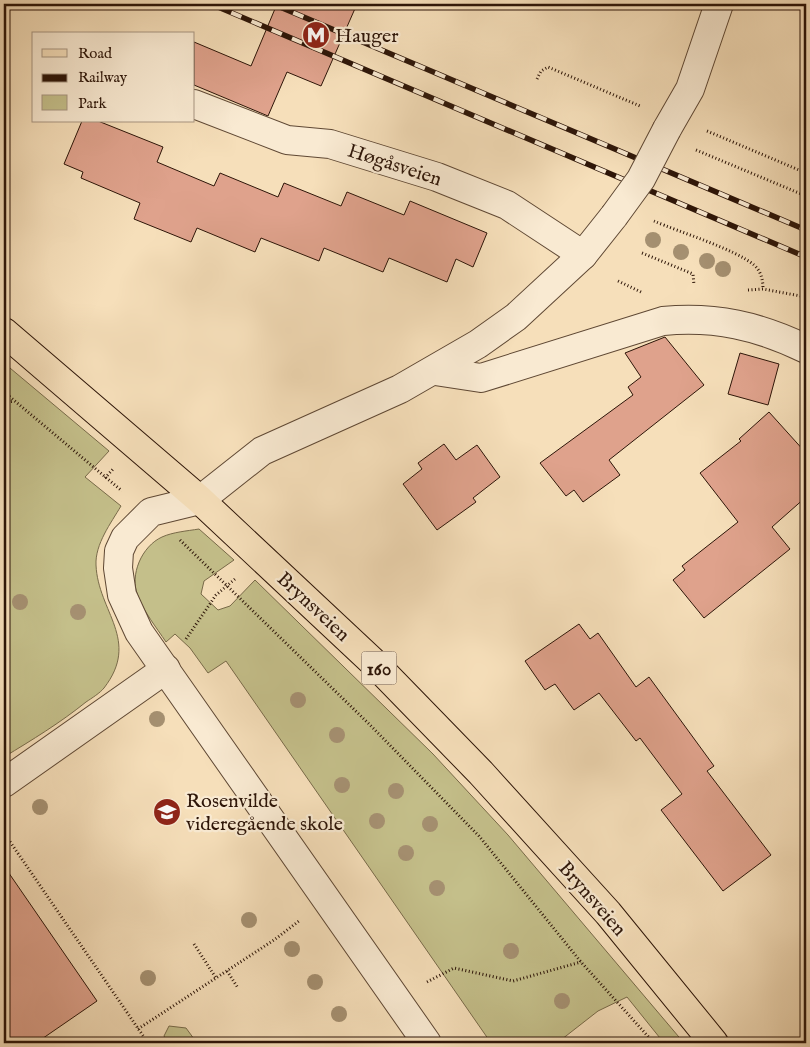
<svg xmlns="http://www.w3.org/2000/svg" width="810" height="1047" font-family="'IM FELL English',serif">
  <rect width="100%" height="100%" fill="#f6dfba"/>
  <filter id="stains"><feTurbulence type="fractalNoise" baseFrequency=".004" numOctaves="4"/><feColorMatrix values="0 0 0 0 .2 0 0 0 0 .09 0 0 0 0 .02 0 0 0 .5 -.17"/></filter>
  <radialGradient id="worn" r=".72"><stop offset=".6" stop-color="#630" stop-opacity="0"/><stop offset="1" stop-color="#630" stop-opacity=".3"/></radialGradient>
  <g fill="#c4bf8a" stroke="#786a49">
    <path d="M4,363L109,451L85,477L121,506C111,523 95,544 96,565C98,612 141,640 104,688C100,693 92,698 86,702C60,723 32,740 4,757Z"/>
    <path d="M199,529L234,560L204,581L201,594L218,610L230,606L255,580L433,754L508,835L684,1043H664L627,997L598,1011L557,1043H491L226,661L208,673L190,648L175,634L166,642C156,627 144,612 138,596C129,575 142,546 162,537C173,532 187,531 199,529Z"/>
    <path d="M169,1026L186,1028L197,1043H167L164,1036Z"/>
  </g>
  <g fill="#dfa28c" stroke="#2d1508">
    <path d="M277,4H357L321,86L287,72L268,116L194,85V42L251,66Z"/>
    <path d="M82,121H98L163,147L157,162L214,186L220,173L278,197L284,183L341,206L347,192L404,215L410,201L487,233L473,267L456,259L447,282L389,258L383,272L324,248L319,261L261,238L255,252L197,228L191,242L134,219L140,203L81,178L83,172L64,164Z"/>
    <path d="M665,337L704,385L609,460L620,475L583,502L574,490L566,496L540,463L633,395L628,387L641,377L625,353Z"/>
    <path d="M740,353L779,364L768,405L728,394Z"/>
    <path d="M769,412L806,453V497L772,527L790,549L704,618L673,580L685,570L682,566L738,522L700,473L741,441L739,439Z"/>
    <path d="M444,444L456,460L477,445L500,477L473,498L476,502L437,530L403,484L422,469L418,463Z"/>
    <path d="M579,624L590,639L598,633L636,687L649,677L714,766L707,771L771,855L723,891L661,810L682,794L640,738L636,741L599,693L574,710L555,684L545,690L525,661Z"/>
    <path d="M4,866L97,1001L36,1043H4Z"/>
  </g>
  <g fill="none" stroke-linecap="round" stroke-linejoin="round">
    <g stroke="#5f4834" stroke-width="30">
      <g id="minor">
        <path d="M194,104L287,140L330,144L437,177L507,205L583,255"/>
        <path d="M667,129L690,89L719,4"/>
        <path d="M435,371L481,378L663,321C715,316 759,326 806,349"/>
        <path d="M4,783L166,669"/>
        <path d="M427,1043L139,632L122,595L118,568L119,551L125,538L151,512L200,500L262,451L400,389L478,344L516,317L583,255L614,216"/>
      </g>
    </g>
    <g stroke="#2d1508" stroke-width="30">
      <path id="major" d="M4,332L200,500L374,663L481,773L608,913L714,1043"/>
    </g>
    <g stroke="#2d1508" stroke-width="3" stroke-dasharray="1 2.5" stroke-linecap="butt">
      <path d="M537,79L541,71L548,67L640,106"/>
      <path d="M707,131L806,173"/>
      <path d="M696,150L806,196"/>
      <path d="M654,221C679,232 735,249 754,265C761,271 763,280 763,289"/>
      <path d="M642,253L693,274L694,285"/>
      <path d="M618,281L641,292"/>
      <path d="M748,290L763,289L806,297"/>
      <path d="M4,392L122,491"/>
      <path d="M4,403L14,401"/>
      <path d="M105,478L113,469"/>
      <path d="M180,540L368,723L479,836L581,962L654,1043"/>
      <path d="M186,639L216,595L235,579"/>
      <path d="M4,833L148,1043"/>
      <path d="M194,944L216,978"/>
      <path d="M227,971L238,988"/>
      <path d="M427,982L454,968L513,981L581,962"/>
      <path d="M138,1029L274,940L299,921"/>
    </g>
    <use href="#minor" stroke="#f9ead2" stroke-width="28"/>
    <use href="#major" stroke="#f6dfba" stroke-width="28"/>
    <g stroke="#2d1508" stroke-width="5.5">
      <g id="rail">
        <path d="M211,4L806,257"/>
        <path d="M273,4L806,230"/>
      </g>
    </g>
    <use href="#rail" stroke="#f9ead2" stroke-width="4" stroke-dasharray="11" stroke-linecap="butt"/>
    <g stroke="#5f4834" stroke-width="30" stroke-linecap="butt">
      <path id="minor-bridge" d="M614,216L641,179L667,129"/>
    </g>
    <use href="#minor-bridge" stroke="#f9ead2" stroke-width="28"/>
  </g>
  <g fill="#a59071">
    <circle cx="653" cy="240" r="8"/>
    <circle cx="681" cy="252" r="8"/>
    <circle cx="707" cy="261" r="8"/>
    <circle cx="723" cy="269" r="8"/>
    <circle cx="20" cy="602" r="8"/>
    <circle cx="78" cy="612" r="8"/>
    <circle cx="298" cy="700" r="8"/>
    <circle cx="157" cy="719" r="8"/>
    <circle cx="337" cy="735" r="8"/>
    <circle cx="342" cy="785" r="8"/>
    <circle cx="396" cy="791" r="8"/>
    <circle cx="40" cy="807" r="8"/>
    <circle cx="377" cy="821" r="8"/>
    <circle cx="430" cy="824" r="8"/>
    <circle cx="406" cy="853" r="8"/>
    <circle cx="437" cy="888" r="8"/>
    <circle cx="249" cy="920" r="8"/>
    <circle cx="292" cy="949" r="8"/>
    <circle cx="511" cy="951" r="8"/>
    <circle cx="148" cy="978" r="8"/>
    <circle cx="315" cy="982" r="8"/>
    <circle cx="562" cy="1001" r="8"/>
    <circle cx="339" cy="1014" r="8"/>
  </g>
  <defs>
    <g id="metro-disc" transform="scale(1.4375)"><circle r="9.5" fill="#8f2418" stroke="#f9ead2"/><path d="M-5.5 5V-5H-3L0 0L3-5H5.5V5H3V-.5L0 4L-3-.5V5Z" fill="#fff"/></g>
    <g id="school-disc" transform="scale(1.4375)"><circle r="9.5" fill="#8f2418" stroke="#f9ead2"/><path d="M0-5L7-2L0 1L-7-2ZM-4 1L0 2.5L4 1V4Q0 6-4 4Z" fill="#fff"/></g>
  </defs>
  <g fill-rule="evenodd">
    <use href="#metro-disc" x="316" y="35"/>
    <use href="#school-disc" x="167" y="812"/>
  </g>
  <g text-anchor="middle" stroke-width="4.5" stroke-linejoin="round" paint-order="stroke">
    <rect fill="#f9ead2" stroke="#6a5545" stroke-width="1" x="361.5" y="651.5" width="35" height="33" rx="4"/>
    <g font-size="19" font-weight="bold" fill="#2d1508">
      <text x="379" y="675">160</text>
    </g>
    <g font-size="20" fill="#2d1508" stroke="#f9ead2" text-anchor="start">
      <text x="335" y="42">Hauger</text>
      <text x="186" y="807">Rosenvilde<tspan x="186" dy="23">videregående skole</tspan></text>
    </g>
    <g font-size="20" fill="#2d1508" stroke="#f9ead2">
      <text transform="translate(395 164) rotate(18)" y="7">Høgåsveien</text>
      <text transform="translate(314 606) rotate(43)" y="7">Brynsveien</text>
      <text transform="translate(593 898) rotate(49)" y="7">Brynsveien</text>
    </g>
  </g>
  <rect width="810" height="1047" fill="none" stroke="#f6dfba" stroke-width="20"/>
  <rect x="5" y="5" width="800" height="1037" fill="none" stroke="#2d1508" stroke-width="2.5"/>
  <rect x="10" y="10" width="790" height="1027" fill="none" stroke="#2d1508"/>
  <rect x="32" y="32" width="162" height="90" fill="#f9ead2" stroke="#a79581"/>
  <rect x="42" y="49" width="25" height="8" fill="#f6dfba" stroke="#a79581"/>
  <text x="78" y="58" font-size="15" fill="#2d1508">Road</text>
  <rect x="42" y="74" width="25" height="8" fill="#2d1508" stroke="#a79581"/>
  <text x="78" y="82" font-size="15" fill="#2d1508">Railway</text>
  <rect x="42" y="95" width="25" height="15" fill="#c4bf8a" stroke="#a79581"/>
  <text x="78" y="108" font-size="15" fill="#2d1508">Park</text>
  <rect width="100%" height="100%" filter="url(#stains)"/>
  <rect width="100%" height="100%" fill="url(#worn)"/>
</svg>
